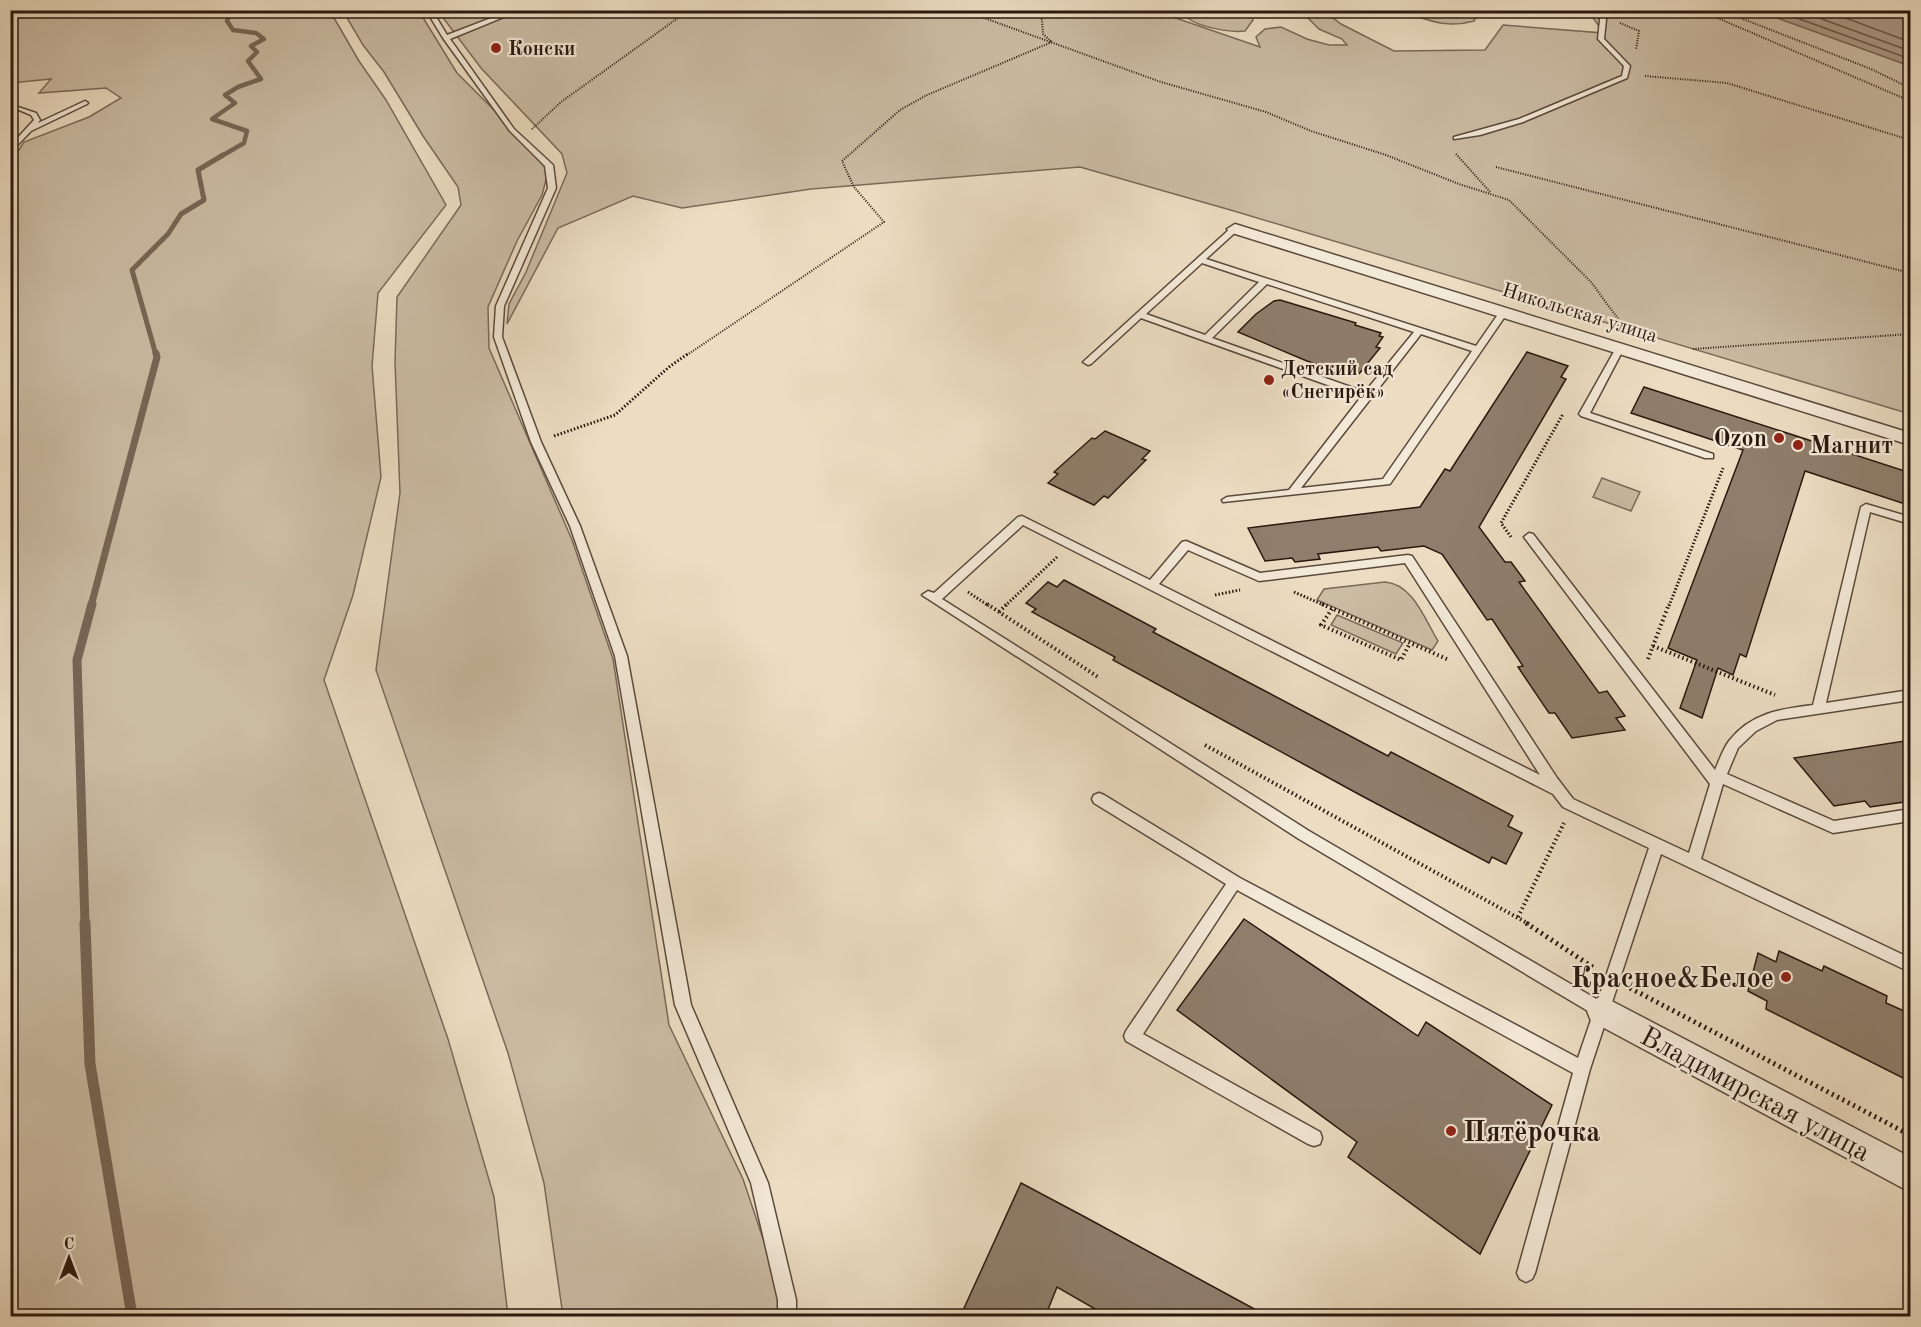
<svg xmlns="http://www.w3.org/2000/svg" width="1921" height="1327" font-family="'Old Standard TT',serif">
  <rect width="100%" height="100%" fill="#ecddc2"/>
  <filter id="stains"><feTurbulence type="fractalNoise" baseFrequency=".00333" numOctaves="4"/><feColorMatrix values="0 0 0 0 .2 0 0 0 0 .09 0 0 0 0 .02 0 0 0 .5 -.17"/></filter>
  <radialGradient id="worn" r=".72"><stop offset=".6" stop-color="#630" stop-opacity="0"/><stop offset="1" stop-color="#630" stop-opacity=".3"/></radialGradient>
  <g fill="#cbbca4" stroke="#7a6a5a" stroke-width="1.5">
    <path d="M1169,10L1167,15L1260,47L1256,37L1265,29L1281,27L1307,39L1329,45H1347L1342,39L1319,29L1305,15L1328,14L1341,24L1394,51L1485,50L1503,25L1604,33L1591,15L1606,11H1758L1910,66V414L1234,211L1080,167L811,189L682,208L633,196L558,228L507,324L509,304L526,272L567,173L562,154L481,68L438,11Z"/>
    <path d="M10,11H330L359,61L386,100L446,205L378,293L372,366L381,477L353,595L324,680L448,1039L494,1197L508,1316H11V162L24,142L89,117L121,98L106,88L39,93L51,79L11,83Z"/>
    <path d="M343,11H419L457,73L531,147L548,172L542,195L517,241L488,307L489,348L572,540L613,659L669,1025L743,1179L789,1316H563L544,1183L508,1053L376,670L400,493L395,362L397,297L461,205L458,187L423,136L384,72L363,45Z"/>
    <path d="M1181,11H1250L1253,20L1245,31C1229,33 1189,26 1181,11Z"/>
    <path d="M1396,11H1437L1476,17L1474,21C1442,30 1426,17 1396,11Z"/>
    <path d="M1602,478L1640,492L1631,511L1593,497Z"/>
    <path d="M1385,582C1413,584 1425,620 1438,641L1432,650L1317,600L1324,589Z"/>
    <path d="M1337,615L1403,643L1396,654L1331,625Z"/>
  </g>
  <path fill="#aa9a85" stroke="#776656" stroke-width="1.5" d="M1758,11H1910V66Z"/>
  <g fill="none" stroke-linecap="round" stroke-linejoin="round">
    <g stroke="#6a594a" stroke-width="1.5">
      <path d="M1775,10L1910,59"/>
      <path d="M1797,10L1910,51"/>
      <path d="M1824,10L1910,42"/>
    </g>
    <path stroke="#776656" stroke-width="4.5" d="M220,157L244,143L247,131L212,119L235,103L225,95L238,87L261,79L248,61L257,52L251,46L264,39L256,33L233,30L227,21L231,10"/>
    <path stroke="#776656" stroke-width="5" d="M156,355L132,270L168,234L181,214L204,200L198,170L223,155"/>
    <path stroke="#776656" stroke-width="7" d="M91,606L157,357L156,353"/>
    <path stroke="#776656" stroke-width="9" d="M85,924L77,660L92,604"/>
    <path stroke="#776656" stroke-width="11" d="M85,923L90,1064L132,1316"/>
  </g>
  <g fill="#8f7e6c" stroke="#2a180f" stroke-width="1.5">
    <path d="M1280,300L1356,323L1355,325L1381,333L1379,336L1383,337L1376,347L1380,348L1358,375L1342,369L1340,372L1307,361L1238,332L1256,314L1274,301Z"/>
    <path d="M1527,352L1568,366L1561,377L1566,379L1479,527L1505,562H1511L1525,581L1519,582L1599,693L1607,691L1625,716L1616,718L1625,730L1572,738L1555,713H1549L1518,667L1523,666L1492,619L1487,620L1442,554L1424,546L1381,551L1378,547L1318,554L1320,559L1295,562L1292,558L1265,561L1248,528L1420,507L1445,469L1450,471Z"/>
    <path d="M1644,387L1911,473V506L1805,471L1746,657L1740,654L1733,675L1718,668L1702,718L1680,708L1697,660L1668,648L1743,450L1631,413Z"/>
    <path d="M1105,431L1150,451L1142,459L1146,460L1108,498L1104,496L1094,505L1048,483L1058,474L1054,472L1092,438L1095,439Z"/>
    <path d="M1064,580L1156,629L1153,632L1265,691L1388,756L1391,752L1513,816L1508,826L1522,833L1506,864L1492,857L1489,863L1362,796L1113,660L1115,657L1032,612L1036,609L1026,603L1048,582L1057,587Z"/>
    <path d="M1911,740V801L1870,807L1865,801L1834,806L1794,758Z"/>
    <path d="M1244,919L1418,1036L1426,1022L1552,1105L1480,1254L1348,1157L1357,1142L1177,1010Z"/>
    <path d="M1779,951L1822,971L1824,966L1887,996L1886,1003L1911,1014V1082L1766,1009L1767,1001L1748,991L1758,953L1776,962Z"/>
    <path d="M1021,1183L1085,1217L1269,1317H1109L1057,1287L1045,1317H960Z"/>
  </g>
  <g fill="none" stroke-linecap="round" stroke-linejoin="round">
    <g stroke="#5a493c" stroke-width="3">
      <g id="lane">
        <path d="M426,10H432L447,35L512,10H521L450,39L514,129L553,165L556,188L504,306L502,337L541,442L580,526L627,656L691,1005L768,1183L796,1300V1316H778V1300L751,1183L675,1005L615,656L570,526L531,442L494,337L496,306L548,188L545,166L510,131L443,38Z"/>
        <path d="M1601,10H1607L1604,39L1630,66L1627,78L1523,122L1480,135L1454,139V137L1519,119L1622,76L1624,66L1598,39Z"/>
        <path d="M85,101L88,103L87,104L31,131L10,153V146L34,120L31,115L12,107V105L36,113L40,120L38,123Z"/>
        <path d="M1232,227L1239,229L1206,259L1476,346L1501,310L1508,312L1390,484L1223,502L1222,500L1227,497L1289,490L1361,397L1141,318L1091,364L1088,365L1083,362ZM1202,263L1259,282L1205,335L1146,314ZM1267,284L1414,332L1365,392L1212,338ZM1421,334L1472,351L1383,479L1301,488Z"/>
        <path d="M1620,345L1624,348L1590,413L1713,454V458H1705L1581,416L1579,414L1616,348Z"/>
        <path d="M1866,504L1910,517V524L1870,512L1826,703L1910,690V700L1777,720L1756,731L1738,748L1727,774L1834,821L1910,809V821L1833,833L1723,784L1701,859L1910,958V972L1661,854L1590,1069L1535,1273L1532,1279L1526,1282L1520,1279L1517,1273L1573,1073L1237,890L1143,1034L1320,1132L1322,1138L1320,1144L1314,1146L1308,1144L1126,1041L1124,1036L1126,1031L1226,884L1094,803L1092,799L1094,795L1099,793L1104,795L1240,878L1578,1058L1593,1014L1299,839L922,595L928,591L934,593L1018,517L1022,516L1150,580L1182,542L1186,541L1260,573L1408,555L1412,556L1557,778L1573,799L1689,853L1710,784L1524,537L1529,533L1533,534L1715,770C1719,761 1723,749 1729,741C1751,713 1780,709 1813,705L1861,507ZM1023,525L1553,794L1563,807L1649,848L1598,1000L1309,831L942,599ZM1188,550L1259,581L1405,563L1540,775L1159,584Z"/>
      </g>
    </g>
    <g stroke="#5a493c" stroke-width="3">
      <g id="street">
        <path d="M1235,224L1910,433V445L1229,232L1227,229Z"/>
        <path d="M1602,996L1910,1157V1192L1591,1021L1587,1011L1591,1001Z"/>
      </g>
    </g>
    <g stroke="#2a180f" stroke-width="2" stroke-dasharray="1 1.5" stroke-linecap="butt">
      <path d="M962,10L1161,82L1266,112L1311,131L1386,155L1459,184L1509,200L1591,282L1619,320V330"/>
      <path d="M1699,10L1910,101"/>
      <path d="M1720,10L1871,69L1910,88"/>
      <path d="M1620,13L1628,10"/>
      <path d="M1620,23L1639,31L1636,50"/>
      <path d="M1645,76L1727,83L1910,140"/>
      <path d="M532,129L561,102L689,10"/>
      <path d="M1456,154L1491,193"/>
      <path d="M1496,167L1910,273"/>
      <path d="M1693,349L1910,334"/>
      <path d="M687,355L884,222L854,187L842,161L900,110L927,95L1052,42L1043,34L1042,20L1034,10"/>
    </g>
    <g stroke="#2a180f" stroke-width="3" stroke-dasharray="1.5 2" stroke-linecap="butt">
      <path d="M554,436L615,415L669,367L689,353"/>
      <path d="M1511,537L1501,523L1563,414"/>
      <path d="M968,592L989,606"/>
      <path d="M1294,592L1326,606"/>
      <path d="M1215,595L1240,590"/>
      <path d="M1005,606L1057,557"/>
      <path d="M1669,606L1723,468"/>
    </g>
    <g stroke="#2a180f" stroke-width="4" stroke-dasharray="1.5 3" stroke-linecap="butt">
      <path d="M987,604L1098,677"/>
      <path d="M1322,604L1449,660"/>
      <path d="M1332,609L1321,625L1401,660L1410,643"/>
      <path d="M999,612L1007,604"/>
      <path d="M1653,646L1775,695"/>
      <path d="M1648,659L1669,604"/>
      <path d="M1205,745L1529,924"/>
      <path d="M1518,917L1564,823"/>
    </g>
    <g stroke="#2a180f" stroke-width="5" stroke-dasharray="2 4" stroke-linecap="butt">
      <path d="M1526,923L1594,968"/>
      <path d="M1630,988L1910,1135"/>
    </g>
    <use href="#lane" fill="#f3e9d7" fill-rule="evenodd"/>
    <use href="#street" fill="#f3e9d7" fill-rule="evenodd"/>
  </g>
  <g fill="#8f2418" stroke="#f3e9d7" stroke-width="2">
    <circle cx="496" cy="48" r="6"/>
    <circle cx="1269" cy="380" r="6"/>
    <circle cx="1779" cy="438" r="6"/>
    <circle cx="1798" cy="445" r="6"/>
    <circle cx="1786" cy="977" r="6"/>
    <circle cx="1451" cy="1131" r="6"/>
  </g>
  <g text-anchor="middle" stroke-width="4.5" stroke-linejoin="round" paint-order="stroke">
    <g font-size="20" font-weight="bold" fill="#2a180f" stroke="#f3e9d7" text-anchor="start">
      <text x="508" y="55">Конски</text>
      <text x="1281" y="375">Детский сад<tspan x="1281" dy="23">«Снегирёк»</tspan></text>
    </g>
    <g font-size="20" fill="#2a180f" stroke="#f3e9d7">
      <text transform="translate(1580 312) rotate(17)" y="7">Никольская улица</text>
    </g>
    <g font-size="24" font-weight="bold" fill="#2a180f" stroke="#f3e9d7" text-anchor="end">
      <text x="1767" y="446">Ozon</text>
      <text x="1810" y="453" text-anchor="start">Магнит</text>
    </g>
    <g font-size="28" font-weight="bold" fill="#2a180f" stroke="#f3e9d7" text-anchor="end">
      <text x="1774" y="987">Красное&amp;Белое</text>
      <text x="1463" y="1141" text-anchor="start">Пятёрочка</text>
    </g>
    <g font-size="28" fill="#2a180f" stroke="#f3e9d7">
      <text transform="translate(1756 1093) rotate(28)" y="10">Владимирская улица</text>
    </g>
  </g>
  <rect width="1921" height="1327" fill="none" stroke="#ecddc2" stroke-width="36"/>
  <rect x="12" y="12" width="1897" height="1303" fill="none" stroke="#2a180f" stroke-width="3"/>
  <rect x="18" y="18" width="1885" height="1291" fill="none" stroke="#2a180f" stroke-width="1.5"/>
  <g transform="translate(69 1258)" stroke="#f3e9d7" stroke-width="4.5" paint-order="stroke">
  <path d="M0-4.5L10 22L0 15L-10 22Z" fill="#2a180f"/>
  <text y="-9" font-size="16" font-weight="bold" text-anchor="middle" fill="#2a180f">С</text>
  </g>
  <rect width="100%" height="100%" filter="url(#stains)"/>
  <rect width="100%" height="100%" fill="url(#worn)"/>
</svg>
